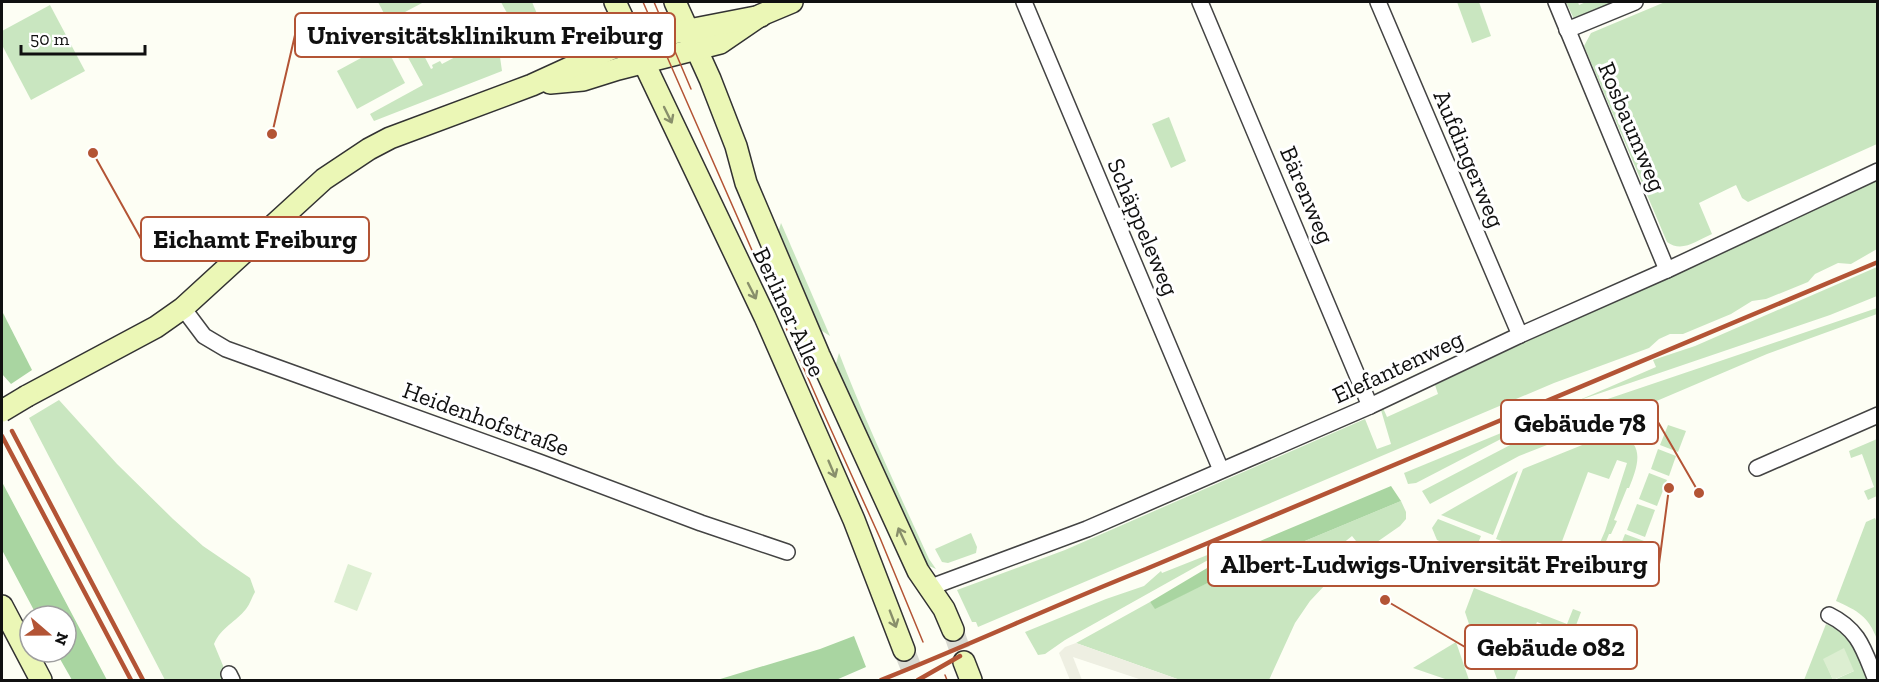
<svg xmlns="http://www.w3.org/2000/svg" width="1879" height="682" font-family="'Zilla Slab',serif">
  <rect width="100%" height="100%" fill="#fdfef4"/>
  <g fill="#c9e6c0">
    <path d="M378,2H424L388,21Z"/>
    <path d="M501,2H532L538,16C515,25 512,23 501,2Z"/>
    <path d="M1457,2H1479L1491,36L1472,43Z"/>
    <path d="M1566,2H1578L1579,5L1586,2H1617L1574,19Z"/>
    <path d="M1665,2H1877V144L1748,202L1742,198L1736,185L1699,203L1712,234C1696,241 1682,253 1667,242L1584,46L1591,33Z"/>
    <path d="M50,5L85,71L31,100L2,45V31Z"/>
    <path d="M406,21L431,69L433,68L432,65L440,61L442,64L491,38L500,57L502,71L374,121L370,114L423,85L393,30Z"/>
    <path d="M385,45L405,83L357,109L337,71Z"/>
    <path d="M1169,117L1186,161L1171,168L1152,124Z"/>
    <path d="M1877,178V249L1851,264L1838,263L1815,274L1808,282L1766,299L1752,301L1731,314L1683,334H1670L1659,339L1649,348L1554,383L978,627L976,622H972L957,590L1065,550L1365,419L1377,449L1391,444L1381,410L1383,408L1387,417L1438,394L1435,385L1677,270Z"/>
    <path d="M781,223L830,336L819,329L777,236Z"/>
    <path d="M1877,267V296L1830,315L1577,401L1656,367L1653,360L1695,346Z"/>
    <path d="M1877,308V314L1767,354L1626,414L1519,456L1430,504L1422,491L1581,408Z"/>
    <path d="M839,353C866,423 898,491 929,559L936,569L927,565L923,560L835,367Z"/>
    <path d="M59,400L117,464L173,519L203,546L250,578L255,592C252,597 250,604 246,609C236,622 221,627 214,644L229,680H165L29,418Z"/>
    <path d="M1557,410L1416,483L1408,484L1404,473Z"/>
    <path d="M1668,425L1686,431L1678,452L1660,445Z"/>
    <path d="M1618,434C1647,443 1637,468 1629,488H1627L1614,520L1617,521L1611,534H1609L1596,566L1598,568L1592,583L1571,574L1574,567L1587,572L1605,531L1627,463L1617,460L1609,479L1588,472L1555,560L1496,539L1523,469L1607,435Z"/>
    <path d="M1877,439V496L1868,500L1864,491L1874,487L1862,454L1851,458L1849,451Z"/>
    <path d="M1658,449L1676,456L1669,476L1651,469Z"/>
    <path d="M1518,471L1493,535L1441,515Z"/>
    <path d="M1649,473L1667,480L1657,506L1639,499Z"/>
    <path d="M1401,501L1406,512V519L1400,526L1364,551L1352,536L1331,553L1342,567L1310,601L1295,623L1269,680H1180L1076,643L1150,602L1155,608L1230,572Z"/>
    <path d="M1637,504L1655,510L1645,537L1627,530Z"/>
    <path d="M1875,518L1878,525L1877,639C1868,616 1858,611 1836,601L1866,522Z"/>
    <path d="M1438,519L1481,536L1473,555L1437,540L1432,528Z"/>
    <path d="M971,533L977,547L976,553L948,563L942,562L935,549Z"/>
    <path d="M1625,534L1644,541L1636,561L1617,554Z"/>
    <path d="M1215,552L1217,555L1065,640L1045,654L1038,655L1025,632L1106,599L1144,586L1161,571L1162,573Z"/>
    <path d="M1474,588L1567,624L1573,609L1581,612L1566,652L1559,649L1565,633L1537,622L1514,680H1493L1497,679L1477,625L1470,627L1465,612Z"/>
    <path d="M1826,624C1852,634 1859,657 1869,680H1834L1854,671L1824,659L1833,680H1804Z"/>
    <path d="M1456,642L1469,680H1448L1413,668Z"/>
  </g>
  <g fill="#a9d5a1">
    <path d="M2,311L32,370L11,384L2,374Z"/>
    <path d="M2,482L107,680H72L56,652H66V616H37L2,550Z"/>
    <path d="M1391,486L1401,501L1230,572L1155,609L1150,602L1234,552Z"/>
    <path d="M854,636L866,667L836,680H707H717L820,649Z"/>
  </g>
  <g fill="#dceed1">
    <path d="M348,564L372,573L357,611L334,602Z"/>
    <path d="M1844,648L1854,671L1833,680L1823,659Z"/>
  </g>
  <path fill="#eeefe2" d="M1076,643L1180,680H1142L1073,657L1082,680H1070L1059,653L1065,647Z"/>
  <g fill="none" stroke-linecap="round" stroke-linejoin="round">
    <g stroke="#d9dad2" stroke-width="21" stroke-dasharray="21 10" stroke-linecap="butt">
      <path d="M953,630L964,662"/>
      <path d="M904,650L916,680"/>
    </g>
    <g stroke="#434343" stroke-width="18">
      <g id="street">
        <path d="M1024,2L1221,470"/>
        <path d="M1200,2L1370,406"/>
        <path d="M1378,2L1520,335"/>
        <path d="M1556,2L1667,270"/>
        <path d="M1567,30L1635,2"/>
        <path d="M183,308L204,336L226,349L539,462L701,523L787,552"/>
        <path d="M1757,468L1878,415"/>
        <path d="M931,587L1087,529L1370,406L1520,335L1667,270L1878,171"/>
        <path d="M1829,615C1860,630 1864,651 1876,680"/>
        <path d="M229,674L232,680"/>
      </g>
    </g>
    <g stroke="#323232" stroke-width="24">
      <g id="secondary">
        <path d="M615,2L765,317L854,520L904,650"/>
        <path d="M675,2L710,79L736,146L746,183L819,355L918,571L944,609L953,630"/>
        <path d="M550,83L583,80L618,69L720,43L761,15L792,2"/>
        <path d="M27,396L156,327L183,308L324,179L369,149L390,138L532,85L611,49L658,36L761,16"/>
        <path d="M2,606L41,680"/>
        <path d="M964,662L971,680"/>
      </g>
    </g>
    <use href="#street" stroke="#fff" stroke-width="15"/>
    <use href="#secondary" stroke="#ebf7b6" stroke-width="21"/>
    <g stroke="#b35435" stroke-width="1.5">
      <path d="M643,2L823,412L880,538L923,642"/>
      <path d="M654,2L691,89"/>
      <path d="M945,675L947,680"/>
    </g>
    <g stroke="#b35435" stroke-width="4.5">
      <path d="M12,431L143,680"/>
      <path d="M2,436L131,680"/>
      <path d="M881,680C970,645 1057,604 1146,569L1878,262"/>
      <path d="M918,680L960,656"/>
    </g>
    <g stroke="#323232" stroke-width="24" stroke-linecap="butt">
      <path id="secondary-bridge" d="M2,411L27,396"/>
    </g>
    <use href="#secondary-bridge" stroke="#ebf7b6" stroke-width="21"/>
  </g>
  <defs><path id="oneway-shaft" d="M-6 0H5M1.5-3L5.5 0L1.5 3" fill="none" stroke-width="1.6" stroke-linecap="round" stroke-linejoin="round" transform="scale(1.5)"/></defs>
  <g stroke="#888f6b">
    <use href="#oneway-shaft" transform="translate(668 115) rotate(64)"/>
    <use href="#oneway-shaft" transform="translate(752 291) rotate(63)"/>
    <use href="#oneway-shaft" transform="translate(832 469) rotate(67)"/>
    <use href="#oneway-shaft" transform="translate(902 536) rotate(-115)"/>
    <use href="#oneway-shaft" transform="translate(893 619) rotate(69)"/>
  </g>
  <g text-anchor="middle" stroke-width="6" stroke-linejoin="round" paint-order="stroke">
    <g font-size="24" fill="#101010" stroke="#fff">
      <text transform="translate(1632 127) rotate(67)" y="8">Rosbaumweg</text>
      <text transform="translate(1469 159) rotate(67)" y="8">Aufdingerweg</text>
      <text transform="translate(1307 195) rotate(67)" y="8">Bärenweg</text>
      <text transform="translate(1143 227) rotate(67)" y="8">Schäppeleweg</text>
      <text transform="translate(789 312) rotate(65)" y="8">Berliner Allee</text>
      <text transform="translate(1398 367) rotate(-25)" y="8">Elefantenweg</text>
      <text transform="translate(486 419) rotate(20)" y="8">Heidenhofstraße</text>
    </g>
  </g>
  <path fill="none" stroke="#b35435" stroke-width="2" d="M272 134L295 35M93 153L141 239M1699 493L1658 422M1669 488L1659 564M1385 600L1465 647"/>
  <g fill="#b35435" stroke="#fff" stroke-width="2">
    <circle cx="272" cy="134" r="6"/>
    <circle cx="93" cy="153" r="6"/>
    <circle cx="1699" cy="493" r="6"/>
    <circle cx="1669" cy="488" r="6"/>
    <circle cx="1385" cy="600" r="6"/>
  </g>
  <g fill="#fff" stroke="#b35435" stroke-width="2">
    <rect x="295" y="13" width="380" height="44" rx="6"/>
    <rect x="141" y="217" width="228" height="44" rx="6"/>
    <rect x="1501" y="400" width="157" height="44" rx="6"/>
    <rect x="1208" y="542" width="451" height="44" rx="6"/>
    <rect x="1465" y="625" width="172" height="44" rx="6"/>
  </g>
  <g font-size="26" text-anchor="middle" font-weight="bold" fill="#101010">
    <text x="485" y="44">Universitätsklinikum Freiburg</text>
    <text x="255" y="248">Eichamt Freiburg</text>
    <text x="1580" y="432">Gebäude 78</text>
    <text x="1434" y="573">Albert-Ludwigs-Universität Freiburg</text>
    <text x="1551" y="656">Gebäude 082</text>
  </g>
  <rect width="1879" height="682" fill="none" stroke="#101010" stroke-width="6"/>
  <g transform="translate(48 634) rotate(110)"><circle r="28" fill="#ffffff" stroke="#9f9f9f" stroke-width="1.5"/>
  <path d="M0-4.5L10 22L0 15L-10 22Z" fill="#b35435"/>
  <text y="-9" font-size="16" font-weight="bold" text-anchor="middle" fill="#101010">N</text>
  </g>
  <path d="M21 45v9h124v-9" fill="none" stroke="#101010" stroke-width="3"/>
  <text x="30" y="45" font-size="18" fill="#101010" stroke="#ffffff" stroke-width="4.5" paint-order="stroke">50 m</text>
</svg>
